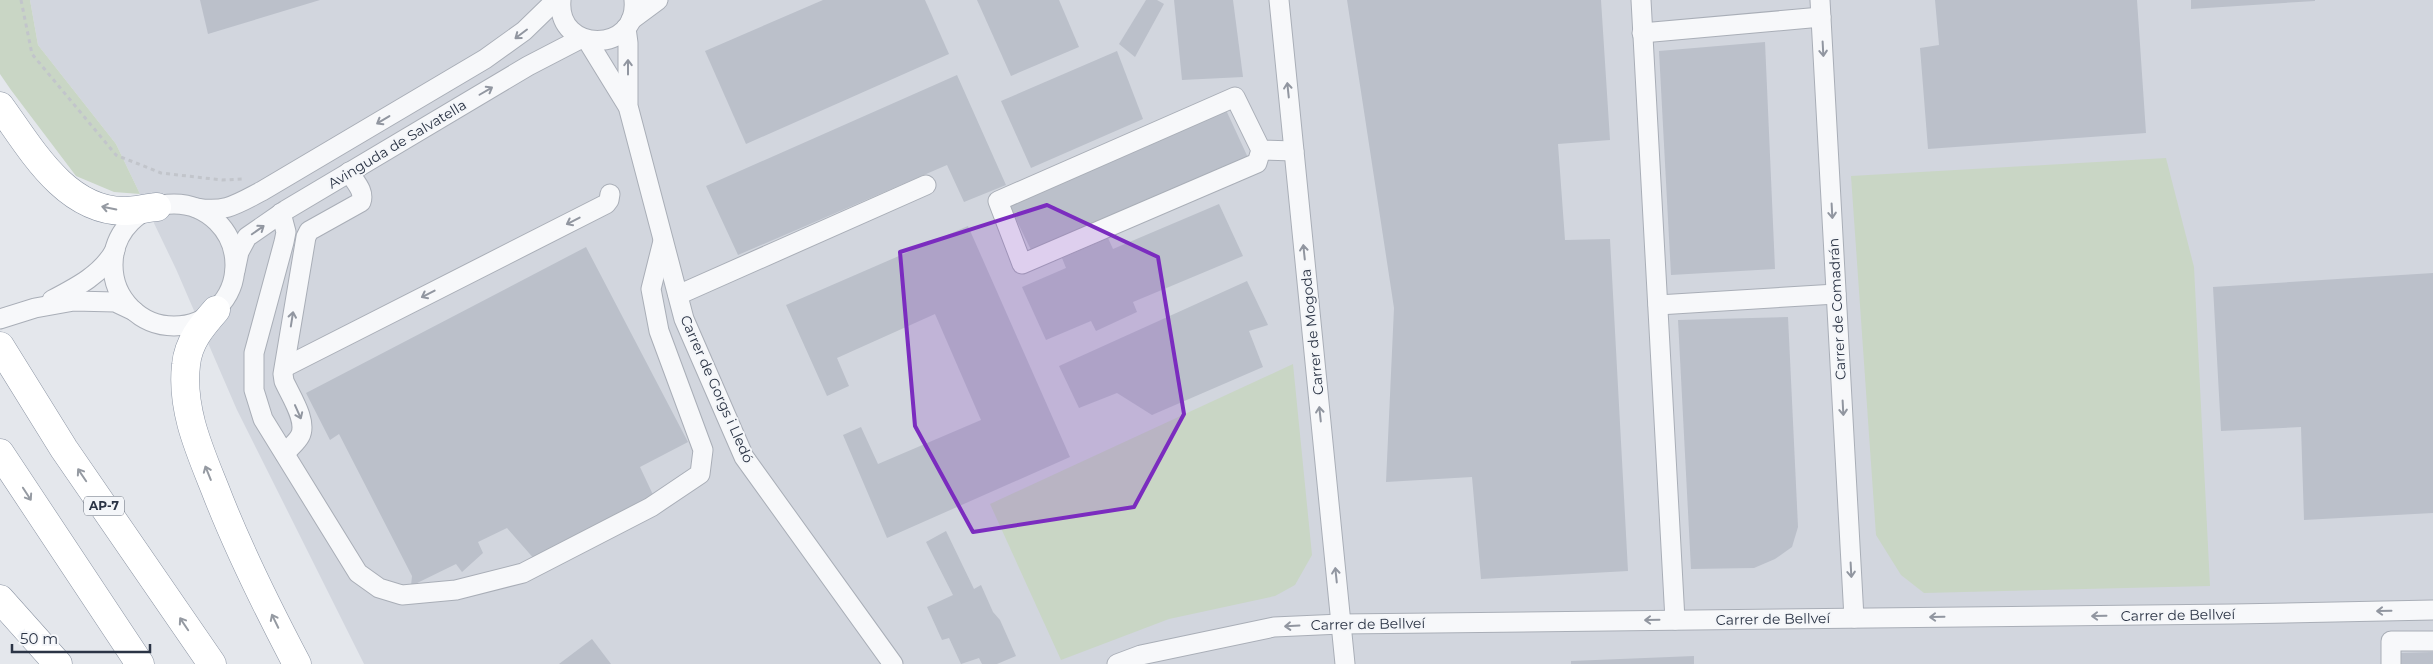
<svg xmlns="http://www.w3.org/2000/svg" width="2433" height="664" font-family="Montserrat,sans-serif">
  <rect width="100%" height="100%" fill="#e4e7ec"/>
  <path fill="#d2d6de" d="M30,0H2433V664H364L237,410L176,269L116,144L38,45Z"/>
  <g fill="#c9d6c5">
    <path d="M0,0H30L38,45L116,144L140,194L114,192L76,176L11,90L0,74Z"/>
    <path d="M2166,158L2194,267L2210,586L1924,593L1901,575L1876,535L1851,176Z"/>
    <path d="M1293,364L1312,555L1295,585L1275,596L1169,619L1061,660L990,504Z"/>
  </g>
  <g fill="#bbc0ca">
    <path d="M200,0H320L208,34Z"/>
    <path d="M823,0H925L949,54L746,144L705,51Z"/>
    <path d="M977,0H1059L1079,47L1011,76Z"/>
    <path d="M1146,0H1157L1164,4L1135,57L1119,44Z"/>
    <path d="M1174,0H1233L1243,77L1182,80Z"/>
    <path d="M1347,0H1601L1610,140L1558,144L1565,240L1610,239L1628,571L1481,579L1472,477L1386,482L1394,308Z"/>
    <path d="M1935,0H2137L2146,133L1928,149L1920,48L1939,45Z"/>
    <path d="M2191,0H2315V1L2191,9Z"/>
    <path d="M1765,42L1775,269L1671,275L1659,51Z"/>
    <path d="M1117,51L1143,119L1031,168L1001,101Z"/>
    <path d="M957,75L1006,185L964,202L947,165L738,255L706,186Z"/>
    <path d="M1226,110L1250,162L1035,258L1009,205Z"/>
    <path d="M1219,204L1243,256L1133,302L1137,312L1096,331L1091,321L1046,340L1022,287L1066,268L1062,258L1108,238L1113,249Z"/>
    <path d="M968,226L1070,457L887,538L843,435L861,427L878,464L981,420L935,314L837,358L849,386L827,396L786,305Z"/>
    <path d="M586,247L688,442L640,467L655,499L536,561L507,528L478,542L483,553L462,572L456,564L411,586L412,576L339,434L330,440L306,393Z"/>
    <path d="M2433,273V513L2304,520L2301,427L2221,431L2213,287Z"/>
    <path d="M1247,281L1268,325L1249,331L1263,367L1152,415L1117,393L1079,408L1059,366Z"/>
    <path d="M1788,317L1798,527L1792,547L1775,559L1754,568L1691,569L1678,320Z"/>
    <path d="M946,531L974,589L981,585L993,612L1000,620L1016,656L997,664H982L979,658L961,664L949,638L942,640L927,607L953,595L926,542Z"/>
    <path d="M592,639L611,664H559Z"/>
    <path d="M2433,652V664H2399V653Z"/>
    <path d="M1694,656V664H1571V661Z"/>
  </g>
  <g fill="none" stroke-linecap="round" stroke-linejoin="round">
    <g stroke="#a9aeb7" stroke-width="21">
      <g id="minor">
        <path d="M561,0C556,54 639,54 634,0"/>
        <path d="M1279,0L1345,664"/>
        <path d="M1641,0L1675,620"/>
        <path d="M1820,0L1854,618"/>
        <path d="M631,20L658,0"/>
        <path d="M626,28L628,43V106L684,319L744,457L893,664"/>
        <path d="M1642,33L1821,17"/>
        <path d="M587,40L627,105"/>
        <path d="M1261,150L1257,163L1022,264L998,201L1235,97L1261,150L1294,151"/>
        <circle cx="174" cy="265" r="61"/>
        <path d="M197,208C225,213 237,204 262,191L485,59L524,31L556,0"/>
        <path d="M281,213L286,232L284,242L254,353V390L263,419L358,573L379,588L402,595L456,590L523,573L651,507L700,474L703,450L659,331L651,289L663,241"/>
        <path d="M235,271L239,252L247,237L286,210L528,66L582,38"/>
        <path d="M678,295L926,185"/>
        <path d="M52,300C77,287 102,274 115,250"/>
        <path d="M1658,305L1836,294"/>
        <path d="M0,319L35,308L74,301L115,302L134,311"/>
        <path d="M285,367L606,204L609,200L610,194"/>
        <path d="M285,454C289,448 297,442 300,436C308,421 290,395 284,381L283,374L306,237L309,231L361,202C365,191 355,182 349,172"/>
        <path d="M1117,664L1141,655L1274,627L1341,624L2233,614L2433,610"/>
        <path d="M2391,664V641H2433"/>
      </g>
    </g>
    <g stroke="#8b94a3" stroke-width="29">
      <g id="highway">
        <path d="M0,106C30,147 64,210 123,211C134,211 146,208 157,207"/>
        <path d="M216,310C202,326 188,342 186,365C181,409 199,449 215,489C238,549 267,607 297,664"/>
        <path d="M0,346L64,449L212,664"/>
        <path d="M0,453L140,664"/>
        <path d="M0,599L58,664"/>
      </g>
    </g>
    <path stroke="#c2c5cb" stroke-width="3" stroke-dasharray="4 4" stroke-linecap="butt" d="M21,0L32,54L116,155L161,173L222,180L243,179"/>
    <use href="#minor" stroke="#f7f8fa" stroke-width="19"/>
    <use href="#highway" stroke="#fff" stroke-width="28"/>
  </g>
  <defs><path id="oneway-shaft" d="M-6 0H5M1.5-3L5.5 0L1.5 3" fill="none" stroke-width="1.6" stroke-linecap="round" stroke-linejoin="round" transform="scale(1.25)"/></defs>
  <g stroke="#9196a0">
    <use href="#oneway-shaft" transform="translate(521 34) rotate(143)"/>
    <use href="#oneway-shaft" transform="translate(1823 49) rotate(87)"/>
    <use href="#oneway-shaft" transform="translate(628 67) rotate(-90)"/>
    <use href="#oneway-shaft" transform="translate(1288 90) rotate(-96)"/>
    <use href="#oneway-shaft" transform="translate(486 91) rotate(-30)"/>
    <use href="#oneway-shaft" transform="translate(383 120) rotate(149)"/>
    <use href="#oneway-shaft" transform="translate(1832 211) rotate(87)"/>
    <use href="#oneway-shaft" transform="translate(573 221) rotate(153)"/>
    <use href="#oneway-shaft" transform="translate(258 230) rotate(-35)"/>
    <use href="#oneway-shaft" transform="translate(1304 252) rotate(-96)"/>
    <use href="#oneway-shaft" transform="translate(428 294) rotate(153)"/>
    <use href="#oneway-shaft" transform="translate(292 319) rotate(-81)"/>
    <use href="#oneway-shaft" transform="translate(1843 408) rotate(87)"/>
    <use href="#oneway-shaft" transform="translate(298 412) rotate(66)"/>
    <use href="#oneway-shaft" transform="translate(1320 414) rotate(-96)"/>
    <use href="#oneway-shaft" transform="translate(1851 570) rotate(87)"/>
    <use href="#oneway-shaft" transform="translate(1336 575) rotate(-96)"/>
    <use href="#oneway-shaft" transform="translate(2384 611) rotate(179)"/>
    <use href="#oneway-shaft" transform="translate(2099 616) rotate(179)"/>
    <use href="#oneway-shaft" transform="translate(1937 617) rotate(179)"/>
    <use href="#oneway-shaft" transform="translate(1652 620) rotate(179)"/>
    <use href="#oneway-shaft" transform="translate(1292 626) rotate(177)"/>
  </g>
  <g stroke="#959aa2">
    <use href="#oneway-shaft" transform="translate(109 208) rotate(-168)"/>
    <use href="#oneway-shaft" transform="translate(208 473) rotate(-112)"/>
    <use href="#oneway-shaft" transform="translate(82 475) rotate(-124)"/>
    <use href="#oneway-shaft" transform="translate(27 494) rotate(57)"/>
    <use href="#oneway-shaft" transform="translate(275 621) rotate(-116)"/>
    <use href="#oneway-shaft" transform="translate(184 624) rotate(-124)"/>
  </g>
  <path fill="#7b2cbf" fill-opacity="0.2" stroke="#7b2cbf" stroke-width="4" stroke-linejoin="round" d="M1047,205L1158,257L1184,414L1134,507L973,532L915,426L900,252Z"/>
  <g text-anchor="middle" stroke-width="4" stroke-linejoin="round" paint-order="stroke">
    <rect fill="#f4f6f9" stroke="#676e7b" stroke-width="1" x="84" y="496.5" width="40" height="19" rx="4"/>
    <g font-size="12" font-weight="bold" fill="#2b3445">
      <text x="104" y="510">AP-7</text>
    </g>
    <g font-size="14" fill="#2b3445" stroke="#f4f6f9">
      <text transform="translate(397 144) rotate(-31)" y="5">Avinguda de Salvatella</text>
      <text transform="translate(1837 309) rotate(-93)" y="5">Carrer de Comadrán</text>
      <text transform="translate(1312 332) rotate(-96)" y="5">Carrer de Mogoda</text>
      <text transform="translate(717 389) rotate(66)" y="5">Carrer de Gorgs i Lledó</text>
      <text transform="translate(2178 615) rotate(-1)" y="5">Carrer de Bellveí</text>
      <text transform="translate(1773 619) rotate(-1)" y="5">Carrer de Bellveí</text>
      <text transform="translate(1368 624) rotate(-1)" y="5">Carrer de Bellveí</text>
    </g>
  </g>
  <path d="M12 644v8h138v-8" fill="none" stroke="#2b3445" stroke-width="2.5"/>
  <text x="20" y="644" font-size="15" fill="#2b3445" stroke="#f4f6f9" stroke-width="4" paint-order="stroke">50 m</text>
</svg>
